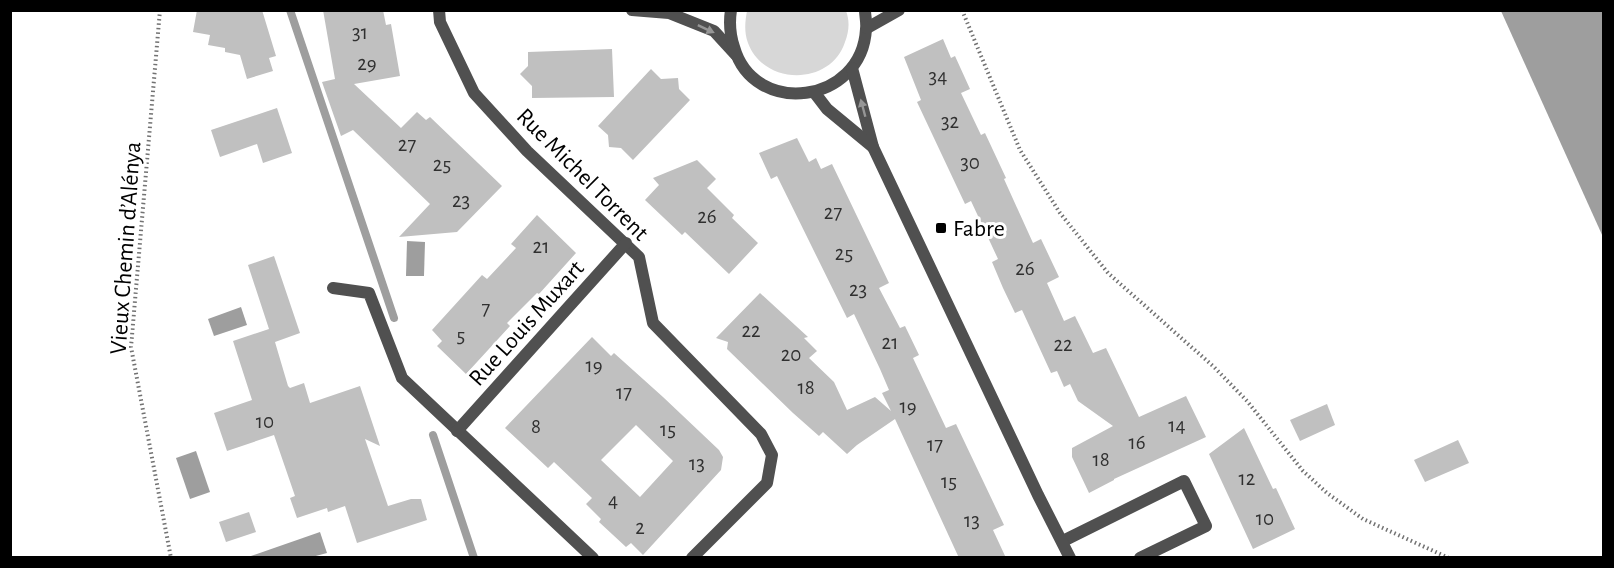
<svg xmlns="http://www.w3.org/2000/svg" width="1614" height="568" font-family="'Alegreya Sans',sans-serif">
  <rect width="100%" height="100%" fill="#fff"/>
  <path fill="#d7d7d7" d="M747,11H846C850,21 849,32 845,42C831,86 764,86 748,43C744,32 745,22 747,11Z"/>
  <g fill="#9e9e9e">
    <path d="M1501,11H1603V237Z"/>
    <path d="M407,241L425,242L424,276H406Z"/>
    <path d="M241,307L247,325L214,336L208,319Z"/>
    <path d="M196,451L210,492L190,499L176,458Z"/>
    <path d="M320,532L327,553L312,557H248Z"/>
  </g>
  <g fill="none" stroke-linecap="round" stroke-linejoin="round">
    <g stroke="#9e9e9e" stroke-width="8">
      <path d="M290,10L394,318"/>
      <path d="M433,435L474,558"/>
    </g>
  </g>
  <g fill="#c0c0c0" fill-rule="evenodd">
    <path d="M197,10H262L276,56L269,58L273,71L247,79L240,55L225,52V48L208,45L210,35L193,32Z"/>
    <path d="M323,10H383L386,25L391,24L400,76L354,84L401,128L417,112L426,120L430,117L502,186L457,232L399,237L430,204L353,130L341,136L322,82L335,79Z"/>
    <path d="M943,39L951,58L955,56L970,89L961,93L981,135L985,133L1006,178L1004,179L1033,243L1041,239L1059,277L1047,283L1064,321L1075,316L1093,353L1106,348L1139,417L1186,396L1206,437L1114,479V480L1089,493L1072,457V448L1113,426L1078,401L1070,384L1064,387L1057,371L1051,373L1022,310L1015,313L1003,288L992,262L998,259L971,201L965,204L917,102L921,100L904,57Z"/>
    <path d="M612,49L614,97L532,98V86L520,74L528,66V52Z"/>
    <path d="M651,69L661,79L678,78L679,89L690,100L633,160L621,148L609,147L608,135L598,126Z"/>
    <path d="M277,108L292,153L263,163L257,144L220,157L211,130Z"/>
    <path d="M797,138L809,162L816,158L821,169L832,164L889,283L879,288L900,328L905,326L919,355L913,358L946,428L956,424L1004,525L993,530L1006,558H959L895,419L857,445L847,454L823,432L819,436L793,413L727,349L728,342L716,338L760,293L808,337L804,338L817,351L809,358L834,382L847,410L875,397L891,411L882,393L889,390L880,369L854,314L847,318L777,176L771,179L759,153Z"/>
    <path d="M697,160L716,179L707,188L734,215L732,218L758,243L729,274L685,232L682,235L645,200L659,185L653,178Z"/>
    <path d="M537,215L576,253L539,294L537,293L507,323L510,326L466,374L437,346L442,341L432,330L482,275L487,279L516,248L511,244Z"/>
    <path d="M274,256L300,333L275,342L288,386L290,388L304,383L310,403L360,386L380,446L365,439L388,506L411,499H421L427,520L357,543L345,506L328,512L327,508L297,518L290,498L295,496L274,435L227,451L214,413L252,400L233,341L269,329L248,265Z"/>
    <path d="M592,337L611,356L614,353L663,397L719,450L723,457L721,470L643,555L631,543L626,547L599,522L601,519L586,504L592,498L554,462L548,468L505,428ZM636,425L673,461L640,497L601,460Z"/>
    <path d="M1327,404L1335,425L1300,441L1290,420Z"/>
    <path d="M1244,428L1273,489L1276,488L1295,529L1253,549L1209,454Z"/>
    <path d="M1458,440L1469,463L1425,482L1414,460Z"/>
    <path d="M249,512L256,532L226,542L219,522Z"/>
  </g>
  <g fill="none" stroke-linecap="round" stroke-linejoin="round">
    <g stroke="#727272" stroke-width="4" stroke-dasharray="1.5 3" stroke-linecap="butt">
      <path d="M160,10L131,347L171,558"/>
      <path d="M962,10L1020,150L1060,213L1108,273L1214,367L1247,401L1303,471L1327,493L1363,519L1449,558"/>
    </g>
    <path stroke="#505050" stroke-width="12" d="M1063,541L1184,481L1206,526L1140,558"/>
    <g stroke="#505050" stroke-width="12">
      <path d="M439,10L440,22L474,93L527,151L639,257L653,323L761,434L772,455L767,483L692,558"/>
      <path d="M632,10L669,13L714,31L736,55"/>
      <path d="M333,288L369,293L402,378L593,558"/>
      <path d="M457,431L626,243"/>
    </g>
    <g stroke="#505050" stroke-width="12">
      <path d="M731,10C729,23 730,35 734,47C754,118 862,104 866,29C867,23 865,16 865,10"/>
      <path d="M867,28L899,10"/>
      <path d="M852,68L873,147L1038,495L1070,558"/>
      <path d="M814,92L827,109L873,147"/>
    </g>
  </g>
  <defs><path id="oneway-solid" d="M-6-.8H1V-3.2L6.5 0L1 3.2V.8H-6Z" transform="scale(1.5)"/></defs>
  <g fill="#969696">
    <use href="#oneway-solid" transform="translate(706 29) rotate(25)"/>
    <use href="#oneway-solid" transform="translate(863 108) rotate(-105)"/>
  </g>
  <rect fill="#000" stroke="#fff" stroke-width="2" x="935" y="222" width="12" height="12" rx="3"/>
  <g text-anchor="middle" stroke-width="6" stroke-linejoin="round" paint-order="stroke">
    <g font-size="21" fill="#303030">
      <text x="360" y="39">31</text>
      <text x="367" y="70">29</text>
      <text x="938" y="83">34</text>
      <text x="950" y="128">32</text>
      <text x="407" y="151">27</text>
      <text x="970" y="169">30</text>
      <text x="442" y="171">25</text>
      <text x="461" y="207">23</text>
      <text x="833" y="219">27</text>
      <text x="707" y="223">26</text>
      <text x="541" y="253">21</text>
      <text x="844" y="260">25</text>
      <text x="1025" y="275">26</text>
      <text x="858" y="296">23</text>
      <text x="486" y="315">7</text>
      <text x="751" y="337">22</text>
      <text x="461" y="342">5</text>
      <text x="890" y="349">21</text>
      <text x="1063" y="351">22</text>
      <text x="791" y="361">20</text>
      <text x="594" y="372">19</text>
      <text x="806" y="394">18</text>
      <text x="624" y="399">17</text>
      <text x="908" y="413">19</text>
      <text x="265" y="428">10</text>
      <text x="1177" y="432">14</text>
      <text x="536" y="433">8</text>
      <text x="668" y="436">15</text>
      <text x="1137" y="449">16</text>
      <text x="935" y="451">17</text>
      <text x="1101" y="466">18</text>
      <text x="697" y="470">13</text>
      <text x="1247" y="485">12</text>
      <text x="949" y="488">15</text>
      <text x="613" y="507">4</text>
      <text x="1265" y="525">10</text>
      <text x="972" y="527">13</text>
      <text x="640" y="534">2</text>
    </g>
    <g font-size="24" fill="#000" stroke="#fff">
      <text transform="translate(583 174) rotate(45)" y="8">Rue Michel Torrent</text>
      <text transform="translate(125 248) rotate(-86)" y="8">Vieux Chemin d’Alénya</text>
      <text transform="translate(526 323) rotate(-48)" y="8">Rue Louis Muxart</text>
    </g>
    <g font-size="24" fill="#000" stroke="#fff" text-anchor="start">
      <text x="953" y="236">Fabre</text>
    </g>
  </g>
  <rect width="1614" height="568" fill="none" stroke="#000000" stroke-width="24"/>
</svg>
